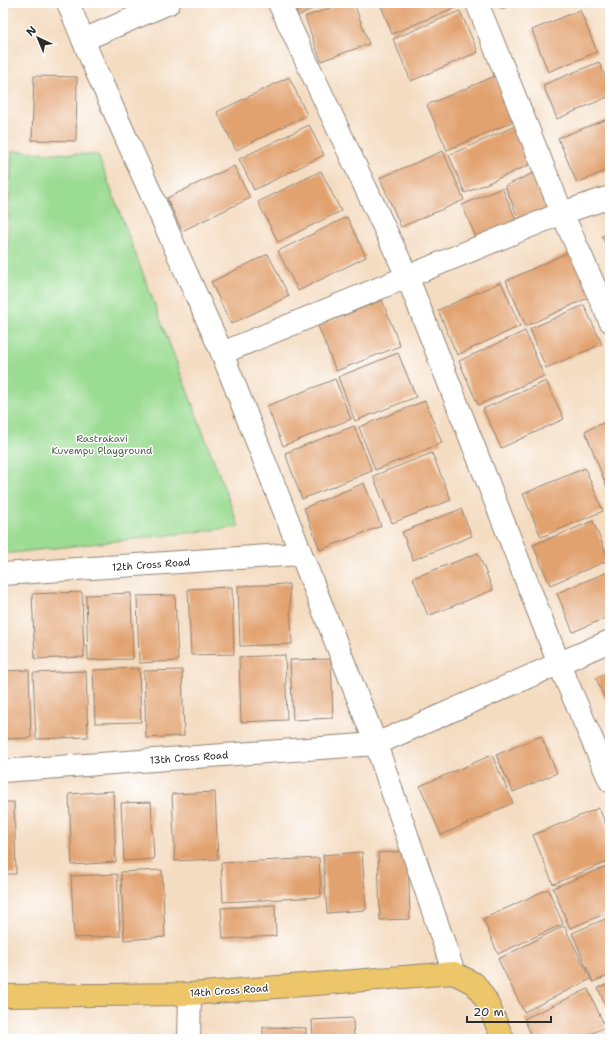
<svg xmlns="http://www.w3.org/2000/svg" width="613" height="1042" font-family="'Shantell Sans',sans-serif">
  <rect width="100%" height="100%" fill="#fff"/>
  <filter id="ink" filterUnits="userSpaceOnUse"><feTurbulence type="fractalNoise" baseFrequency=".025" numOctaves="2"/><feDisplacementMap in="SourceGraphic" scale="8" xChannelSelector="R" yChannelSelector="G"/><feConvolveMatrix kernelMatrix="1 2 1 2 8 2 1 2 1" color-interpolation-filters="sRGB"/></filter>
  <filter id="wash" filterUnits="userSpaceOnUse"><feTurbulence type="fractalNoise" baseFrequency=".012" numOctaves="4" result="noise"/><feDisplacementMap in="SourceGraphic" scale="16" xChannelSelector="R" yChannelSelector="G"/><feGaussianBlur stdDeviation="0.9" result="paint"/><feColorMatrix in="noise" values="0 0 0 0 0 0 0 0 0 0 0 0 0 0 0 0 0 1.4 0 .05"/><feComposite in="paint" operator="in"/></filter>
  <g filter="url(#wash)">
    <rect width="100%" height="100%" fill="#f4dcc1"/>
    <path fill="#9bdc93" stroke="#63845f" d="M12,151L98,155L239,527L3,554V334Z"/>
    <g id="blocks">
      <g fill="#e2a26f">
        <path d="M292,3H324L298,16Z"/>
        <path d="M344,3H354L369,44L321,61L305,17Z"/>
        <path d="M380,3H455L456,7L392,34Z"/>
        <path d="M499,3H516L502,9Z"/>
        <path d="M580,10L597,52L548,72L532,30Z"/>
        <path d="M460,11L478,52L411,81L393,39Z"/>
        <path d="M599,62L610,88V96L557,119L543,85Z"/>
        <path d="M34,76L77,77L76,141L32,140Z"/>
        <path d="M495,76L514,121L447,150L427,105Z"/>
        <path d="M289,77L307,115L236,150L217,112Z"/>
        <path d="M610,118V169L577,183L558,138Z"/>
        <path d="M520,124L536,162L465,193L449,155Z"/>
        <path d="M309,125L324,155L254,190L239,159Z"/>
        <path d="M443,151L464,200L401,227L380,178Z"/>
        <path d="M234,166L250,198L182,231L167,198Z"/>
        <path d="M540,170L556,210L521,225L505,186Z"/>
        <path d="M321,171L341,211L278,242L258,202Z"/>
        <path d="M502,188L518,224L478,242L462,205Z"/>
        <path d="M347,217L366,257L298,291L278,251Z"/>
        <path d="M610,232V254L602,236Z"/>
        <path d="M571,251L592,296L526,326L506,281Z"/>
        <path d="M268,254L289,296L231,324L211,282Z"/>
        <path d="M501,282L520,326L457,355L438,310Z"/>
        <path d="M382,300L400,346L336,371L318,326Z"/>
        <path d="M584,305L602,344L546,368L530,329Z"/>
        <path d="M525,331L544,376L478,405L459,361Z"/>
        <path d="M398,353L416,397L355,421L338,377Z"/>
        <path d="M335,379L351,419L283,446L267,406Z"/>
        <path d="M546,381L564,419L501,448L483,409Z"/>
        <path d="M425,401L442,443L375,470L359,427Z"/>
        <path d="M610,420V495L585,431Z"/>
        <path d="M354,426L372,471L302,499L285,453Z"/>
        <path d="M432,453L451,500L392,523L373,476Z"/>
        <path d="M585,468L603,511L541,537L523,494Z"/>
        <path d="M364,483L381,526L320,550L304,508Z"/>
        <path d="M461,509L472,536L413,560L402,532Z"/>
        <path d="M593,521L609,560L550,585L533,545Z"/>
        <path d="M478,553L493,590L428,616L413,578Z"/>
        <path d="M610,571V616L573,632L557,593Z"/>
        <path d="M289,584L292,644L240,646L238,586Z"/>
        <path d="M232,587L234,654L191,655L188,589Z"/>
        <path d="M82,592L84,657L35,659L32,594Z"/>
        <path d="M131,593L133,659L88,660L86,595Z"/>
        <path d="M175,595L178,661L139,663L137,596Z"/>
        <path d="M285,655L287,720L241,722L239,657Z"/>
        <path d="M331,659L333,718L293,720L290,660Z"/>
        <path d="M139,668L141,722L95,723L93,670Z"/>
        <path d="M29,670L31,738L3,739V671Z"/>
        <path d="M182,670L184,736L146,738L144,671Z"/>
        <path d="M86,671L88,737L36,739L33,673Z"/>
        <path d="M610,672V711L596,678Z"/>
        <path d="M541,736L557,773L513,792L496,755Z"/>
        <path d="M492,755L513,803L441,835L420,786Z"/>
        <path d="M113,791L116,862L72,865L69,794Z"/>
        <path d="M215,792L218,859L175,861L172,794Z"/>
        <path d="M3,802H14L16,874H3Z"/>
        <path d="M151,802L154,859L124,861L121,803Z"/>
        <path d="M599,808L610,835V861L553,884L533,835Z"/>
        <path d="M408,851L410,919L380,920L378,853Z"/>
        <path d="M362,852L366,910L327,913L323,855Z"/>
        <path d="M319,858L321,897L223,902L221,863Z"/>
        <path d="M610,865V912L570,928L553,888Z"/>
        <path d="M162,870L165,937L124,940L121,872Z"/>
        <path d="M117,874L120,936L74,938L71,876Z"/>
        <path d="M548,889L563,924L498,954L483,919Z"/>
        <path d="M275,905L276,936L223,939L221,908Z"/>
        <path d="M610,917V975L593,982L572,933Z"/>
        <path d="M564,926L591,979L524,1012L498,959Z"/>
        <path d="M610,983V1016L598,988Z"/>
        <path d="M588,989L605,1027L580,1039H533L524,1019Z"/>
        <path d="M353,1018L354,1039H313L312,1020Z"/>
        <path d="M263,1027L306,1028V1039H263Z"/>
      </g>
    </g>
  </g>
  <g filter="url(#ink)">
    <use href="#blocks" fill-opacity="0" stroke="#908476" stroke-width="1"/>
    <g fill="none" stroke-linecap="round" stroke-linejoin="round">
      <g stroke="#908476" stroke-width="24">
        <g id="minor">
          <path d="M68,3L94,66L222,353L376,744L454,973"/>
          <path d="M279,3L407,276L559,664L610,781"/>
          <path d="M477,3L562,213L610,321"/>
          <path d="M83,40L169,3"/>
          <path d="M222,353L562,213L610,197"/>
          <path d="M3,574L299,554"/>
          <path d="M3,771L376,744L610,641"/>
          <path d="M189,1039L190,994"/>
        </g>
      </g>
      <g stroke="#908476" stroke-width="24">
        <path id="major" d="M3,996L190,994L454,973L475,984L486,1000L503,1039"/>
      </g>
      <use href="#minor" stroke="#fff" stroke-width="22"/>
      <use href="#major" stroke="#ecc669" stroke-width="22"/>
    </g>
  </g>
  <g text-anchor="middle" stroke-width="3" stroke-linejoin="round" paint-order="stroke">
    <g font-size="10" fill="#4d604a" stroke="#fff">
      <text x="102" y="442">Rastrakavi<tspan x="102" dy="12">Kuvempu Playground</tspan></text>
    </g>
    <g font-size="10" fill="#2b2b2b" stroke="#fff">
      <text transform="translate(151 564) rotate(-4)" y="4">12th Cross Road</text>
      <text transform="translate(189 757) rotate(-4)" y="4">13th Cross Road</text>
      <text transform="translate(229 990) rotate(-4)" y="4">14th Cross Road</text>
    </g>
  </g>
  <rect width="613" height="1042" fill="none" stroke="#fff" stroke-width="16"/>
  <g transform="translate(38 38) rotate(316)" stroke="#ffffff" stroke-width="3" paint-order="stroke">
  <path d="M0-3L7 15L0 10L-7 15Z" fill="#2b2b2b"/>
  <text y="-6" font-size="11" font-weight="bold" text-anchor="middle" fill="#2b2b2b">N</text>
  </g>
  <path d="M467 1016v6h84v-6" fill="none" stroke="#2b2b2b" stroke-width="2"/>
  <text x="473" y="1016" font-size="12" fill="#2b2b2b" stroke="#ffffff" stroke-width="3" paint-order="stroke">20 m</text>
</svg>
